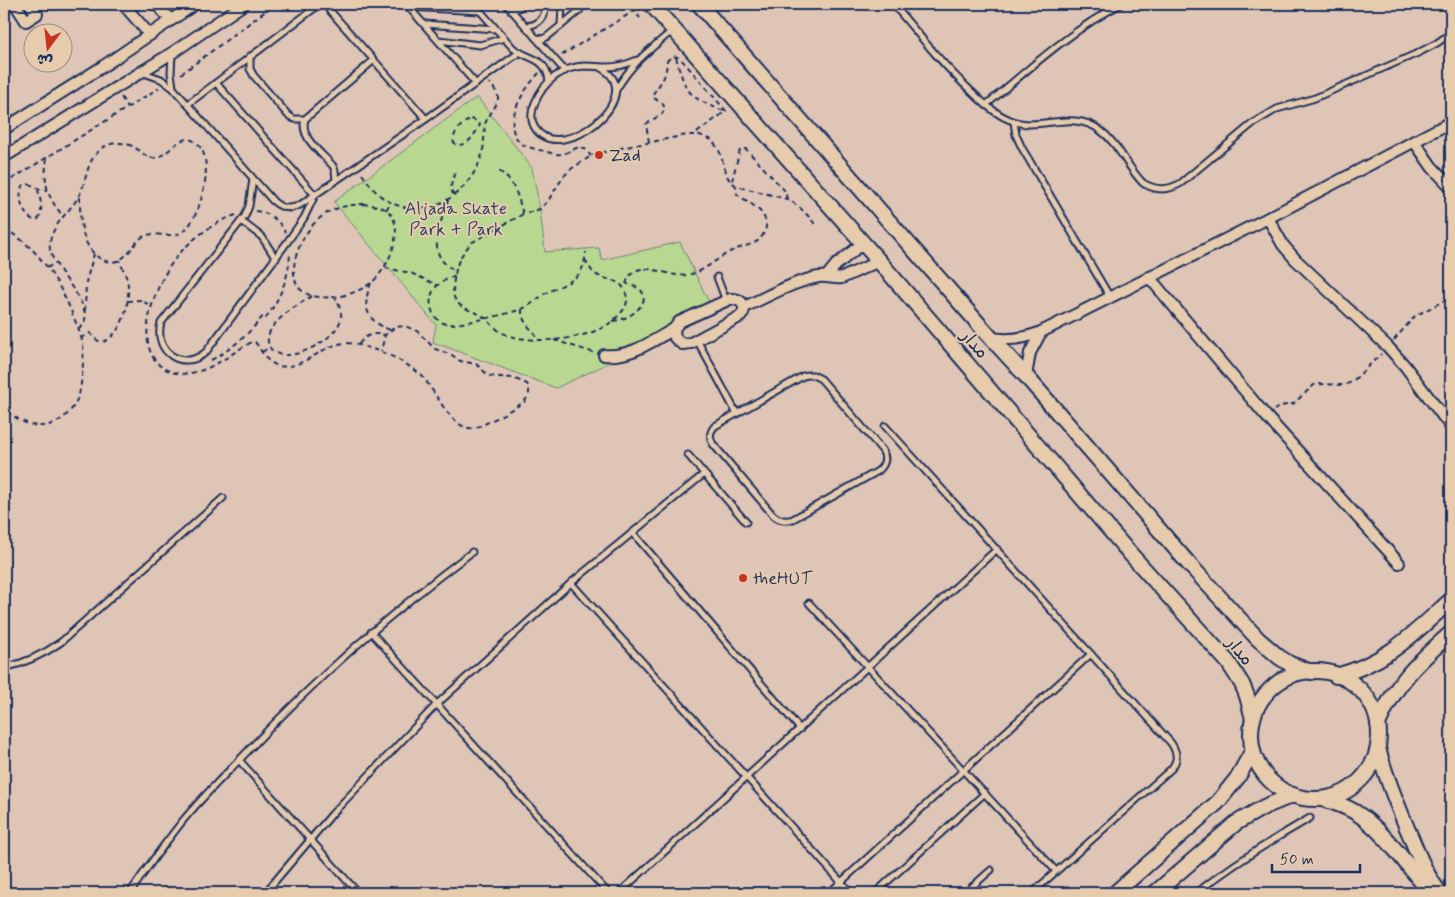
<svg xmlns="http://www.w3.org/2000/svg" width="1455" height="897" font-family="Mynerve,'Playpen Sans Arabic',sans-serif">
  <rect width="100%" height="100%" fill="#dec5b6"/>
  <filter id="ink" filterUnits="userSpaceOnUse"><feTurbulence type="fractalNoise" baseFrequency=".02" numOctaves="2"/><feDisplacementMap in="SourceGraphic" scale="10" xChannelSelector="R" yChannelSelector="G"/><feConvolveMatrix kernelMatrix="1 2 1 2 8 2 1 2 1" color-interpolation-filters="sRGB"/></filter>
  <g filter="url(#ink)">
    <path fill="#b8d891" stroke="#6a8478" d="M477,97L532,168L540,210L545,252L599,248L602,260L680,242L714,313L556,388L433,342L436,325L334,202Z"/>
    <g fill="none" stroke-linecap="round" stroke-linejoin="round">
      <g stroke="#1b2f5e" stroke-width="9">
        <g id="lane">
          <path d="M324,4L426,119"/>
          <path d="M406,4L476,84"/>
          <path d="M474,4L513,48C528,60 546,56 549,81"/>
          <path d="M506,4L565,71"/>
          <path d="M893,4C918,34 943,65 972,92C982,102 994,113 1008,119C1038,134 1070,108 1100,130C1118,143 1127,167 1143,183C1156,191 1168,191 1181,183L1252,124L1277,109L1315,98L1418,53L1437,43L1451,33"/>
          <path d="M409,7L480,11"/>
          <path d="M511,10L516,9L525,4"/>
          <path d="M424,24L496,29"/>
          <path d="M526,26C540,25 545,17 546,4"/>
          <path d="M561,26L562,4"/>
          <path d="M536,38L543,39L548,36L579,11L584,4"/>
          <path d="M438,40L480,45L504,38"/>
          <path d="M172,53L171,73L173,87"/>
          <path d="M250,56V69L254,76L288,115L294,119H305L374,60"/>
          <path d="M599,67C653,93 561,168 535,128C530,120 531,112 535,103C543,82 562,67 584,66C592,66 600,67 607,67C618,67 628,64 637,60"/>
          <path d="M141,72L161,79L173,88L273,201C282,209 290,210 300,205L426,119L520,52"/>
          <path d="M216,83L315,195"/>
          <path d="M616,90C632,63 648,51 672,31"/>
          <path d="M188,104L320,4"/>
          <path d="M986,105C1030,68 1070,31 1121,4"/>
          <path d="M305,119C299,138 322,153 333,166L335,171L336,180"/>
          <path d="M1014,122L1016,135L1022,148L1110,297"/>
          <path d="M253,179L249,206L245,216L161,323C153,352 183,372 206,352L288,241L304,218L315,195"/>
          <path d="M241,221L262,237L276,259"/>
          <path d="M717,277L726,301"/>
          <path d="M697,340L737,414"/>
          <path d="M808,375H813L821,379L882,450C887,458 885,465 878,471L793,519C785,522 779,520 773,515L713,444C709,438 710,431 715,426L803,376Z"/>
          <path d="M885,426L1171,743C1177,752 1179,760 1171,769L1032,893"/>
          <path d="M688,455L746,522"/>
          <path d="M633,533L800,729"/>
          <path d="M571,583L851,893"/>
          <path d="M809,603L1056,871"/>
          <path d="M371,632L608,893"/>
          <path d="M4,668C25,663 43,655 61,642L223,498"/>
          <path d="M239,760L358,893"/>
          <path d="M130,893C146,869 163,846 181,823C201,798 224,776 246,753C315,679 390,613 472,552"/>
          <path d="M265,893L332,814L437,704L571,583L704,474"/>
          <path d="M619,893L997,549"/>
          <path d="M829,893L1091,654"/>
          <path d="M875,893L985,793"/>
          <path d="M965,893L991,870"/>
          <path d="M1196,893C1232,865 1270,841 1310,818"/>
        </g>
      </g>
      <g stroke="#1b2f5e" stroke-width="14">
        <g id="street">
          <path d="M15,4L26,21L37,14L30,4"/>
          <path d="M123,4L150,35"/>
          <path d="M156,4L171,20"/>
          <path d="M4,129L102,67L195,4"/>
          <path d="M1414,141L1432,167L1451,187"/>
          <path d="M4,157L172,53L244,4"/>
          <path d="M1268,218L1283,245L1295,259L1388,347L1405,366L1451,427"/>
          <path d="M827,276L836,265L863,243"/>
          <path d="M1149,277L1266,416L1399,563"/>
          <path d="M730,299C742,298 748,307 741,316L691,343L682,344L675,338L674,329L679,322Z"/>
          <path d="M744,307C767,297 794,281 819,277C827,276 834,279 842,278L879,261"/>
          <path d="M991,338C1009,341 1024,339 1041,332L1268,218L1451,122"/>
          <path d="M604,355C630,358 652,341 674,329"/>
          <path d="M1026,376L1030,353L1041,332"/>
        </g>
      </g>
      <g stroke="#1b2f5e" stroke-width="18">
        <g id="secondary">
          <path d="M651,4L879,261L1126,549L1228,662L1242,684L1247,696L1253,719"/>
          <path d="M699,4L991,338L1026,376L1188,563L1258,639L1279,657L1290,664L1311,672"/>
          <circle cx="1315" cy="735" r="64"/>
          <path d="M1336,676C1387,663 1414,633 1451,600"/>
          <path d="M1378,724C1396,682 1418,662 1451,633"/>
          <path d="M1378,748C1385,776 1396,801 1407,828C1417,851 1424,873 1440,893"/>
          <path d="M1322,799C1333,802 1345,806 1355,812C1383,829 1408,867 1430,892"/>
          <path d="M1115,893L1218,802L1238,777L1253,750"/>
          <path d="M1155,893L1236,823L1264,807L1293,795"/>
        </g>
      </g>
      <g stroke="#1b2f5e" stroke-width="2" stroke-dasharray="5 4" stroke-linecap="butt">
        <path d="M628,4L634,11"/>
        <path d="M562,55L634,11L640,18"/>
        <path d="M676,57C686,94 688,97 724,111"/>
        <path d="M539,73C525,88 500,124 520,142C525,147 532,148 539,150C546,151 554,155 562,154C568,153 574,148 580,147L585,149L591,156"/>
        <path d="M181,74L275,4"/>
        <path d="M121,97L128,108"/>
        <path d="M471,119L477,121L480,125C474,135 469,146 456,145L453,141C455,130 461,124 471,119Z"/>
        <path d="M649,142L646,124L662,114L665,109L663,104L654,98L653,94C662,80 666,79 667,61C671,56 676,55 681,59L726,111L694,135"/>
        <path d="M47,158C43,183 47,197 63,216"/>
        <path d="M499,171C515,182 518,197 523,214"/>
        <path d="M362,174C369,183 375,193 385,199C419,221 459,202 476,169C481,160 484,150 484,139C485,135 484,129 485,124C488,115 499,105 498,96C497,91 492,87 490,83"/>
        <path d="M732,181L739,153L740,150L746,149L785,191L787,199"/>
        <path d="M4,184L159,88"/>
        <path d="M38,189C39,196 42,203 41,210C40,234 14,211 22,186C32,180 36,191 47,190"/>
        <path d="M454,195C448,188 453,179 456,170"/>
        <path d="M448,200C440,227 424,256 456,271"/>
        <path d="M363,204C370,205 378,205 385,209C409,224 388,270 371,283C357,293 338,299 320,297C275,294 297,236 320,218C332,208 347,205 363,204Z"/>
        <path d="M386,210L391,202"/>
        <path d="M255,211C269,212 279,220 285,232"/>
        <path d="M236,215C212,223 190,240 175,259C156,283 131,345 162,367C171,373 181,375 191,373C215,369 232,352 252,342H255C260,348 263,356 269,361C292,379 318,348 339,344C349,341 359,345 369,348C388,353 407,363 422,376C435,390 452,431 473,428C485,426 512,409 524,402C529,396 531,391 527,384L513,378L489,376L476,364L460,361L452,355L435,349L417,331L405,326L395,327L385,335L381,351"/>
        <path d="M4,229C37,245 58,280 72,313C76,323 81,334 83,345C84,355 83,365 82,375C81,381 81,388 79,394C74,411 60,425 42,426C28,427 15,417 4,410"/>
        <path d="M585,260L592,271L595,274C603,279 613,279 620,284C625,288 627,295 627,301C626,308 622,312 617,317C600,335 563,341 538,340C525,339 508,338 498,330C489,323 489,319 477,313C469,310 459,307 455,299C450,292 456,266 460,258C463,253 467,248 471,243L523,214L540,209L548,201L563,177L571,169L591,156L611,150L687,135H700L712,140L719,150L728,178L736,186L787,199C800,206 808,215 817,227"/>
        <path d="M47,268L55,263"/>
        <path d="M385,268L411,273L437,285"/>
        <path d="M455,276C448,279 441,281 436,287C426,298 430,320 446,324C457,326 513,313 524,308C533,304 539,297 546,293C557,287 571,283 579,274C584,267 585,260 586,252"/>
        <path d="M371,283C362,306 365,320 390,330"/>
        <path d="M626,284C636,254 664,278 686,275C704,273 715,259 730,252C739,247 751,246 759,240C762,237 765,232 766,227C767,210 748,203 737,194L736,186"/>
        <path d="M312,296C298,305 261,325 269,346C272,352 278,355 285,355C303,356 336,338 341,319C342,311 339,304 335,298"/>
        <path d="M127,301L141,300L152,307"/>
        <path d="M522,309C521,324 533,328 538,340"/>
        <path d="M85,311L86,282L94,254"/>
        <path d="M613,321C637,319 661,291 627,284"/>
        <path d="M79,329C81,327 85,324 85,320C88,299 54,270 50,250C47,227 71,212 80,194C87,179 86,162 100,150C108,142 122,141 132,146C143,151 148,164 162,155C170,151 177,140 187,139C193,139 199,144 202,150C212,169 201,212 187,228C174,243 154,228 141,238C133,245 128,256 119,260C114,263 106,262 101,259C79,246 80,216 80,194"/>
        <path d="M81,338L90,333C93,336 95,340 99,341C103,343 106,341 110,338C124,326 129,305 128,287C128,278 123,269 119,260"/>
        <path d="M554,340L595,353"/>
        <path d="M1394,340L1415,316L1451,297"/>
        <path d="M359,344C366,335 373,332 385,335"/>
        <path d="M262,352L270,347"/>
        <path d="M211,360C232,349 248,335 263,316L266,318C280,298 289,278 290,253"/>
        <path d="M1274,410L1281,406L1293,404L1314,385L1319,384L1344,385L1352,382L1381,354"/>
      </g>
      <use href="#lane" stroke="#e6cbad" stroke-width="5"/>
      <use href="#street" stroke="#e6cbad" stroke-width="10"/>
      <use href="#secondary" stroke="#e6cbad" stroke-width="14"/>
    </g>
  </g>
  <g fill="#c8321e" stroke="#e6cbad" stroke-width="2">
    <circle cx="599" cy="155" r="5"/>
    <circle cx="743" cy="578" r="5"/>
  </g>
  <g text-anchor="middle" stroke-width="4" stroke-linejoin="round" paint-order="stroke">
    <g font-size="18" fill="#1b2f5e" stroke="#e6cbad" text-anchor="start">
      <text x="609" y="161">Zad</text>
      <text x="753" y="584">theHUT</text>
    </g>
    <g font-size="18" fill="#2b4063" stroke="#e6cbad">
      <text x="456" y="214">Aljada Skate<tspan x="456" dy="21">Park + Park</tspan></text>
    </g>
    <g font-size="18" fill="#1b2f5e" stroke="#e6cbad">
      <text transform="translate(975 344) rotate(49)" y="6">مدار</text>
      <text transform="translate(1240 651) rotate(51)" y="6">مدار</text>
    </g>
  </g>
  <rect width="1455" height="897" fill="none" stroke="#e6cbad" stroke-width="20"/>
  <rect x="10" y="10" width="1435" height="877" fill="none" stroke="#1b2f5e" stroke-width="2" filter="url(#ink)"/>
  <g transform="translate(48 48) rotate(195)"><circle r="24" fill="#e6cbad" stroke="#958d8d"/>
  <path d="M0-4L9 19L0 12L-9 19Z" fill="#c8321e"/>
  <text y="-8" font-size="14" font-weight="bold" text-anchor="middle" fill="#1b2f5e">ش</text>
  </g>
  <path d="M1272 864v8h88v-8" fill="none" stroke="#1b2f5e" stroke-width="2.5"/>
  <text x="1280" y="864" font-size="15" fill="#1b2f5e" stroke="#e6cbad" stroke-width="4" paint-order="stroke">50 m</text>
</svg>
